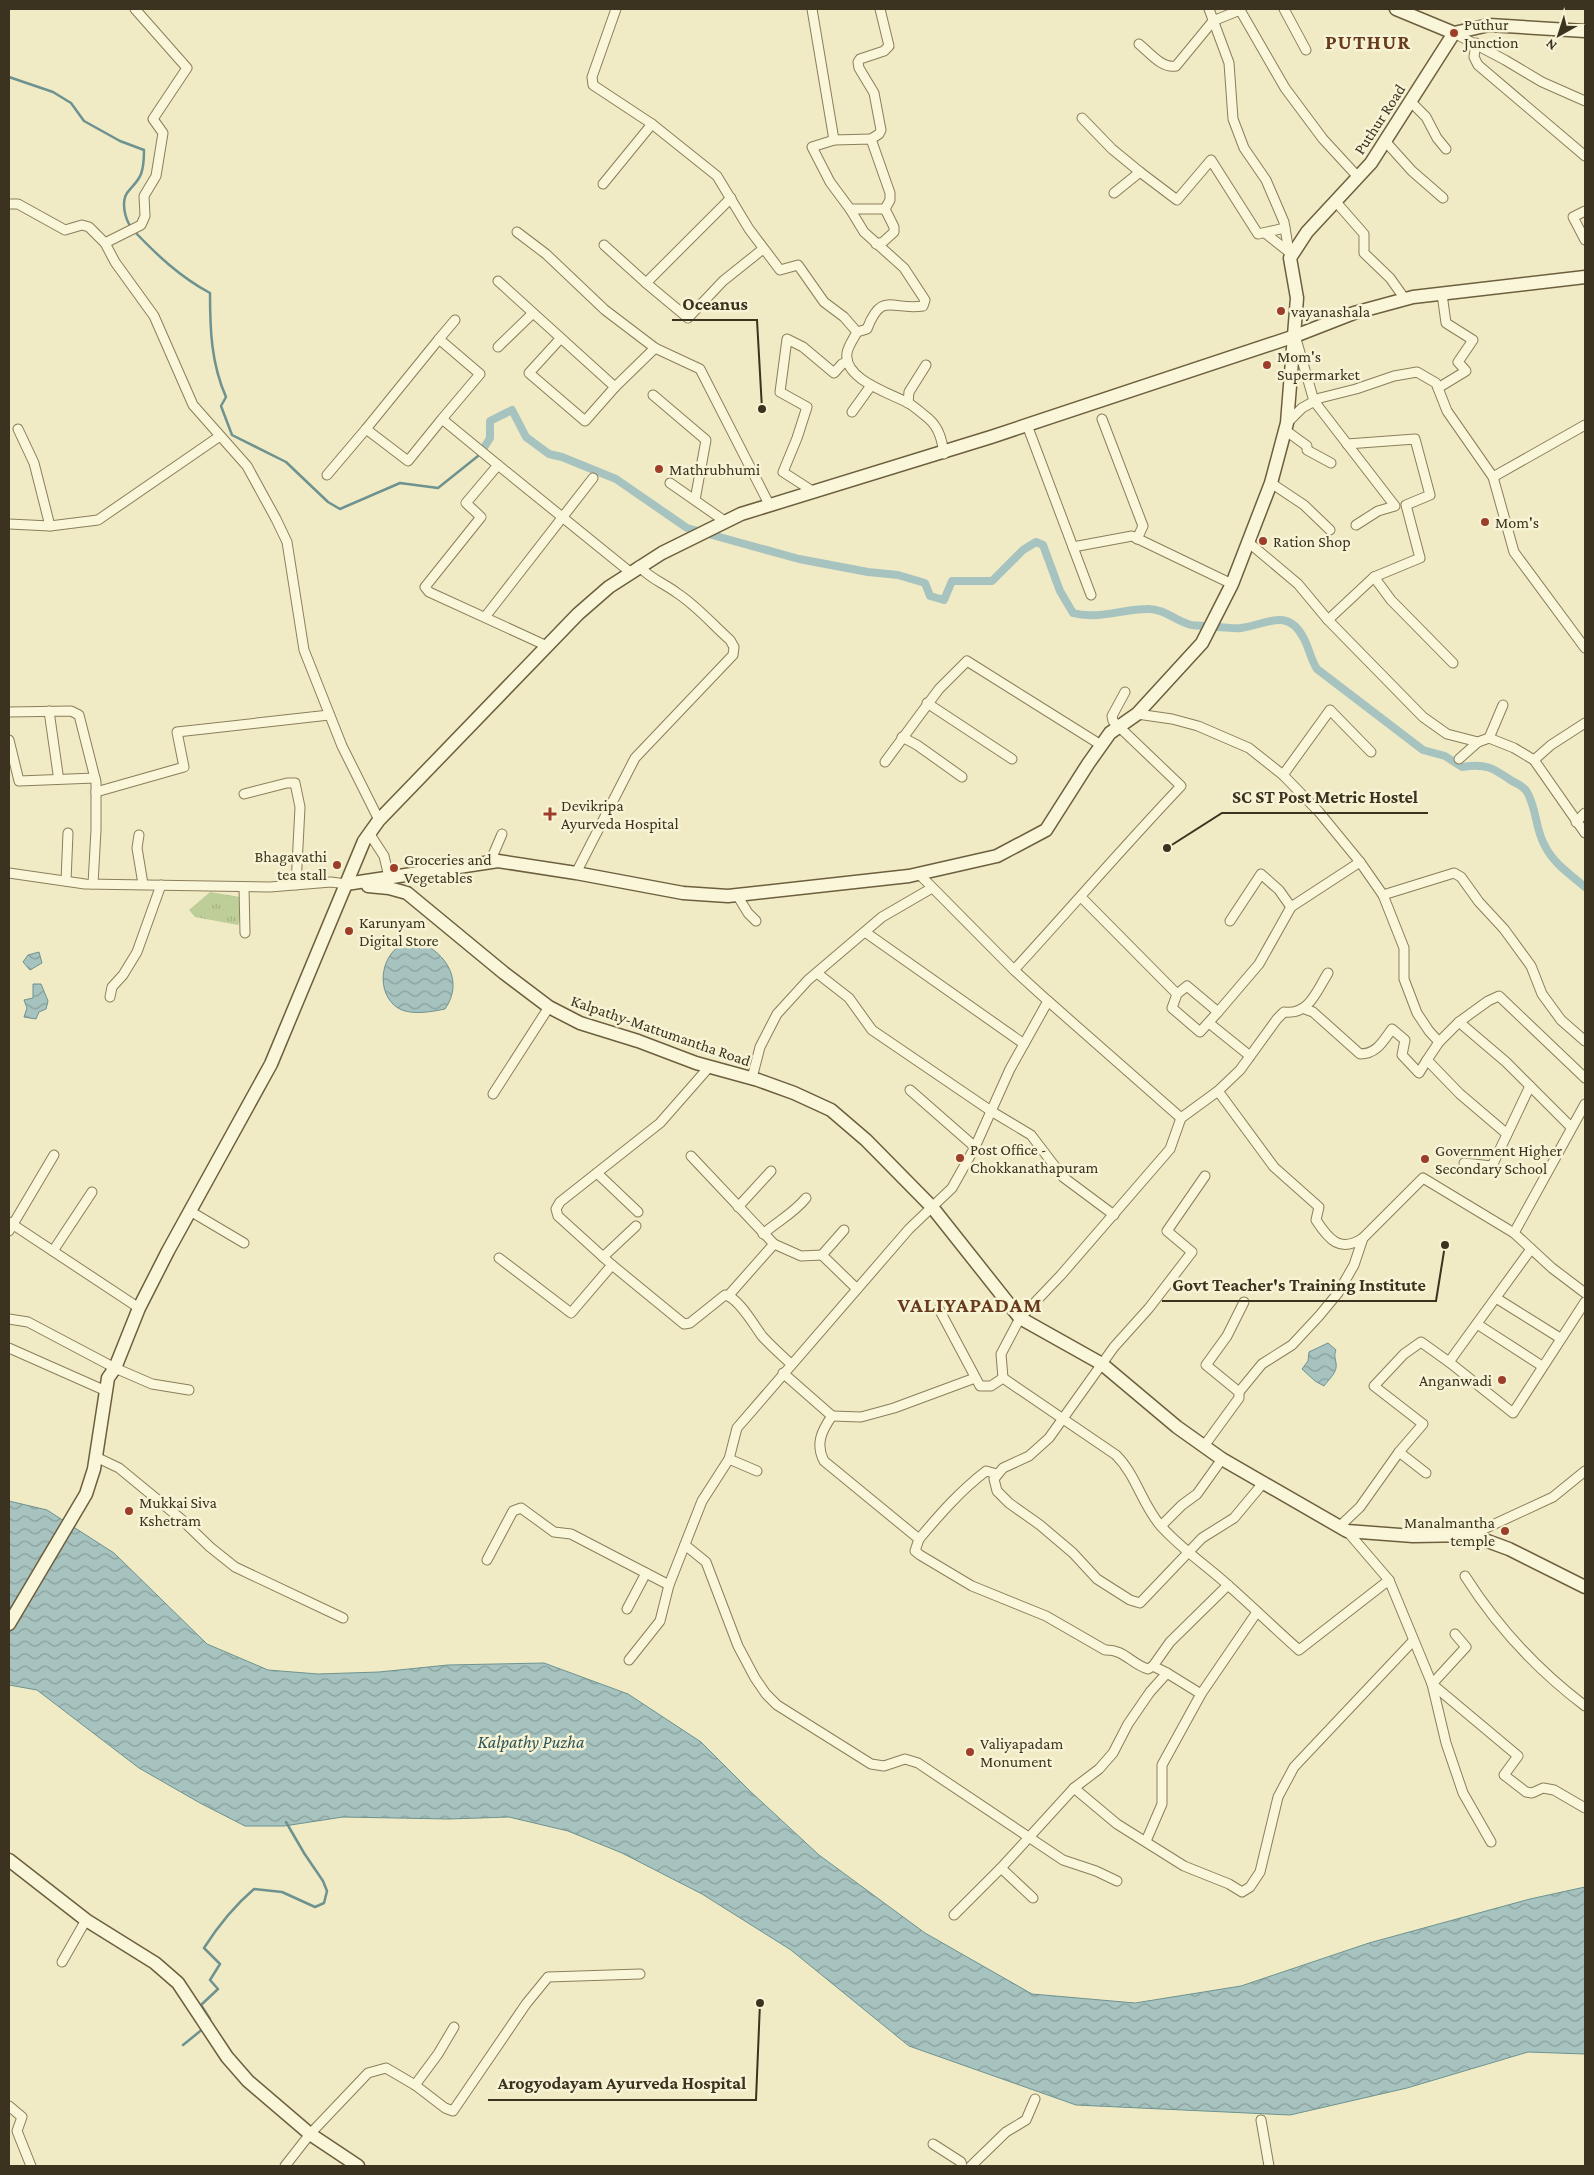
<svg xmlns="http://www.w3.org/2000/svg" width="1594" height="2175" font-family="'Crimson Pro',serif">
  <defs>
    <pattern id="park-tufts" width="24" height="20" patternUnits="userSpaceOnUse" patternTransform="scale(1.25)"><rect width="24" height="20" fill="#bece99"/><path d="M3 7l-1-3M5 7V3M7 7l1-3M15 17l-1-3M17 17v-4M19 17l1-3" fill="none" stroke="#a4b183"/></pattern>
    <pattern id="water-waves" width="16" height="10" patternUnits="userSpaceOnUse" patternTransform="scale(1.25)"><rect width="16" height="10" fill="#a7c3c0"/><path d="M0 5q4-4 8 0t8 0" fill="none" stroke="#899f9b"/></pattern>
  </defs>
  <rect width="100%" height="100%" fill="#f0ebc5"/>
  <path fill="url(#park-tufts)" d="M210,892L240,897L241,915L238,925L195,917L189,910Z"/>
  <g fill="url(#water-waves)" stroke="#6d9290">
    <path d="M419,942C447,953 464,982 445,1009C430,1012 405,1017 393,1004C376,987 382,954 403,944C407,942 414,942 419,942Z"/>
    <path d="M39,952L42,963L30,970L23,962L28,955Z"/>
    <path d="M33,984H41L48,1001L46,1009L39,1012L36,1019L24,1017L27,1008L24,1000L33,998Z"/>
    <path d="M1328,1343L1336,1350C1334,1355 1335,1357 1336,1363C1338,1372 1329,1379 1324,1386L1315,1381L1302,1369L1308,1361L1309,1352Z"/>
    <path d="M9,1501L47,1510L114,1553L207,1644L268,1670L318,1674L379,1672L448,1665L544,1663L628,1694L701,1742L751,1792L819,1855L925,1933L1032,1994L1135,2003L1241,1986L1369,1943L1530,1899L1585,1887V2054L1528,2052L1407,2088L1290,2115L1076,2105L909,2046L791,1950L702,1894L622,1853L568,1831L509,1817L449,1819L343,1817L284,1826H245L200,1803L139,1768L37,1690L9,1685Z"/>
  </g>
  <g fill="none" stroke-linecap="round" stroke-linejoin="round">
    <g stroke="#6d9290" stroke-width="2.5">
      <path d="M9,77L53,92L71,103L84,121L120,141L144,150C144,158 144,166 141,174C138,182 132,186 127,193C121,202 125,219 131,227"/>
      <path d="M134,231C157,255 180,277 210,293C210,329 211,363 226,397L221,406L232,435L286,462L328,502L340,509L400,483L438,488L478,456"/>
      <path d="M210,2019L201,2005L218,1989L210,1980L220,1964L204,1948C218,1926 234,1906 254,1889L282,1892L315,1907L324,1903L327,1891L323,1881L304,1853L286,1822"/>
      <path d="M183,2045L204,2028"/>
    </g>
    <g stroke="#a7c3c0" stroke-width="8">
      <path d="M485,446L490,438V421L512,410L526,437L549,454L562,457L616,479L687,528L799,559L868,572L898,575L925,583L930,596L944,600L952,581H992L1023,550L1036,542L1043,545L1060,591L1073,613C1097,620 1123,609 1147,609C1162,608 1175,620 1188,624C1192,626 1198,625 1203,626"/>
      <path d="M1217,627C1225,627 1233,629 1241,628C1266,625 1287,607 1303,637C1309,647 1310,658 1317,669L1423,750L1445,756L1462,767C1486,763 1493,768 1512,781C1517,784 1524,786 1527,792C1537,809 1535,829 1545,846C1554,864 1570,874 1585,887"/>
    </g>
    <g stroke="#8b7e5b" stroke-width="11">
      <g id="street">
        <path d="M616,9L592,77L593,85L652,124L717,176L749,229L780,270L798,265L824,302L844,317L857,332C854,338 848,346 847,353C843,380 893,394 910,404C916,408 923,414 929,419C939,428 942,440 944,454"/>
        <path d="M812,9L834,140L871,139L890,193V200L885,209L894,227V232L883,242L876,244"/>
        <path d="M1209,9L1229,63L1233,119L1244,148L1266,180L1284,222L1290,258"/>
        <path d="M1284,9L1306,50"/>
        <path d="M1454,33L1505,60L1542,82L1585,101"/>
        <path d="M1476,43L1474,57L1478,65L1585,156"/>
        <path d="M1139,44C1149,52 1162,69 1176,66L1213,21L1240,10L1285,88L1323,139L1358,177"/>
        <path d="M1410,101L1426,117L1437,138L1446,149"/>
        <path d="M1082,118L1112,149L1140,172"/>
        <path d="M871,139L879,134L881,130L874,93L859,68L858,62L860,59L884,51L889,46L880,9"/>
        <path d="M834,140L812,147L830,182L850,209"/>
        <path d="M1385,141L1412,171L1443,198"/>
        <path d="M603,184L652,124"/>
        <path d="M1114,193L1140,172L1177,200L1211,160L1258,234L1285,228"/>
        <path d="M731,198L646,283L688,318L723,281L763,249"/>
        <path d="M1336,202L1364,234V253L1390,278L1405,299"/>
        <path d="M9,204H18L65,230L82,225L89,227L105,243L115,262L154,316L193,405L247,466L276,519L287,542L304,650L342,746L379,820"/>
        <path d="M1585,211L1573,217L1585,240"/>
        <path d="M517,232L546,254L605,310L655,348L700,369L770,506"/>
        <path d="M1265,233L1289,252"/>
        <path d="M105,243L141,225L145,216L144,196L156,176L163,133L153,119L187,68L135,9"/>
        <path d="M604,245L646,283"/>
        <path d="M498,281L615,387L655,348"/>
        <path d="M857,332L867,329C882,290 892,311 923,306L925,300L904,268L864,232L850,209H885"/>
        <path d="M439,339L455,320"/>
        <path d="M560,339L529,373L585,421L615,387"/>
        <path d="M1296,339L1314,401L1395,506L1378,511L1356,525"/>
        <path d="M498,347L532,314"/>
        <path d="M1438,388L1466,371L1458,362L1473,340L1446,323L1442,294"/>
        <path d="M653,395L706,440L695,500"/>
        <path d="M908,403L909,392L926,365"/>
        <path d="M852,412L870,387"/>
        <path d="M442,419L480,374L439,339L366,429L408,461L442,419L498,465"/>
        <path d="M1102,419L1143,526L1137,539"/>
        <path d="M1287,423L1302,408L1320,398L1356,389L1394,376L1417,372L1436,383L1447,411L1493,477L1514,552L1585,648"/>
        <path d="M1027,425L1091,595"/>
        <path d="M18,429L34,463L50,526"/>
        <path d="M1285,430L1307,446V450L1331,463"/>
        <path d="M1347,444L1415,439L1430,495L1406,505L1420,558L1374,577"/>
        <path d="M327,475L366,429"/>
        <path d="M1493,477L1585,425"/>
        <path d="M670,483L726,522"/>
        <path d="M1271,483L1304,505L1330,530"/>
        <path d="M814,492L783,472L797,438L807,407L780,392L787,339L803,347L834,373L842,364L847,362"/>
        <path d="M9,524L50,526L98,520L220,436"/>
        <path d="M1248,542L1298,584L1328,620L1423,717L1447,734L1478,742"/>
        <path d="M1073,547L1132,536L1232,584"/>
        <path d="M485,617L593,478"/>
        <path d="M1328,620L1374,577L1391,600L1453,663"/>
        <path d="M547,646L429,592L425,587L481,517L466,503L498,465L630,572"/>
        <path d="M927,703L1012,759"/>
        <path d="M49,711L58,774"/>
        <path d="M9,712L71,711L79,715L96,782V830L93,884"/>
        <path d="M1137,714L1172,719L1198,726L1249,748L1283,775L1319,812L1360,862L1383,895L1404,948V979L1417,1013L1429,1031L1439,1042L1459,1022L1506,1062L1571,1127"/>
        <path d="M902,737L917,745L962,777"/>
        <path d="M1489,738L1503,705"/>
        <path d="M9,740L19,781L95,778"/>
        <path d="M1459,759L1478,742L1489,738L1514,748L1534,760L1585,833"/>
        <path d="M1534,760L1551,745L1585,723"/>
        <path d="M885,762L939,689L967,661L1101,745"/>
        <path d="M1283,775L1330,710L1371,752"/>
        <path d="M96,792L184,767L177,732L329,715"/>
        <path d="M244,794L287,783H295L300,807L296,885"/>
        <path d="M1576,822L1585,813"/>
        <path d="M369,833L384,856L389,877"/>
        <path d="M139,835L137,848L143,884"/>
        <path d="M490,862L502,834"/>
        <path d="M9,873L85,884L270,887L331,882L346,884"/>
        <path d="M576,873L635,758L733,655L734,647L730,640C713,625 697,606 677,593C664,583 650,579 639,566"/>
        <path d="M918,873L1014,970"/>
        <path d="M66,881L68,833"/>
        <path d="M244,887L245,933"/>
        <path d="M737,895L748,913L756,921"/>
        <path d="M1383,895L1454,873L1461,877L1479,902L1504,929L1531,966L1542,994L1561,1020L1585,1041"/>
        <path d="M1081,897L1177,994L1187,986L1218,1012L1200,1032L1172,1008L1177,994"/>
        <path d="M1230,921L1261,874L1279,890L1291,907L1360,862"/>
        <path d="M865,932L1024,1044"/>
        <path d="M817,973L849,998L872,1030L991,1111L1031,1135L1063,1177L1114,1215"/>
        <path d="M110,997L112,987L123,975L137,952L161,885"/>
        <path d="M1048,1001L1181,1118L1218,1091L1240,1070L1277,1019L1284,1012C1309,1015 1316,992 1328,973"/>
        <path d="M1305,1009L1313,1012L1360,1054C1377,1054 1383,1041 1392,1029L1405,1040L1402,1055L1419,1073L1427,1060"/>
        <path d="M1218,1012L1259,964L1291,907"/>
        <path d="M1459,1022L1488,1001L1499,996L1585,1078"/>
        <path d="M1209,1023L1250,1056"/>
        <path d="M1439,1042L1427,1060L1460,1094L1507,1134"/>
        <path d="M710,1066L660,1123L560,1202L556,1209L558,1216L612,1265L684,1324L690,1323L725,1295C738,1297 754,1325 762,1336C771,1346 781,1355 791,1364"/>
        <path d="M752,1078L760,1047L777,1014L808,980L882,917L932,888"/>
        <path d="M910,1090L975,1147"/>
        <path d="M1218,1091L1274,1167L1319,1207L1316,1220C1329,1240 1340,1253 1363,1238L1423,1178L1514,1233L1552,1268L1585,1293"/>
        <path d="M493,1094L549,1007"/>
        <path d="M691,1156L774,1244L728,1296"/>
        <path d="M1464,1163L1492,1166L1530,1086"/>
        <path d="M597,1173L638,1212"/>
        <path d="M1205,1176L1167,1231L1192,1252L1149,1308L1114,1347L1049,1438L1029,1456L1003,1468L994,1479L997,1491L1009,1503L1040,1525L1073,1553L1097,1579L1130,1600L1140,1603L1202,1538L1234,1518L1264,1482"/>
        <path d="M738,1207L771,1171"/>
        <path d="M190,1211L244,1243"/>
        <path d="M9,1222L139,1308"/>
        <path d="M844,1230L822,1255L857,1289"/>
        <path d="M9,1231L54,1155"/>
        <path d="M1514,1233L1585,1104"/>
        <path d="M763,1234C778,1221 794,1213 806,1198"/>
        <path d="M774,1244L801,1256L822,1255"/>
        <path d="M1531,1249L1449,1362L1513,1413L1585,1302"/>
        <path d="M53,1251L92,1192"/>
        <path d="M603,1257L636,1226"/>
        <path d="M499,1258L571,1313L612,1265"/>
        <path d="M1496,1298L1560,1338"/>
        <path d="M939,1309L980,1386H991L1003,1378L1116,1455C1136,1475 1142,1504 1160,1525C1181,1549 1206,1565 1229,1586C1253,1607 1275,1629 1299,1650L1389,1580"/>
        <path d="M9,1319L28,1322L115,1368L152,1384L189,1390"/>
        <path d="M1477,1324L1542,1366"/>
        <path d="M9,1348L106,1391"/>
        <path d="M783,1373L832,1416C822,1430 815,1444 824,1461L919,1539L915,1551L920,1555L972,1586L1046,1616L1105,1650C1124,1649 1131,1664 1148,1669L1153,1666"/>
        <path d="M1003,1378L1001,1354L1020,1318L1061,1275L1170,1149L1181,1118"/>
        <path d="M1239,1392L1206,1365L1227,1336L1244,1302"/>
        <path d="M832,1416L861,1417L894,1408L975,1378"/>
        <path d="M1204,1446L1239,1398V1392L1262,1364L1292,1345L1319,1316L1338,1293L1354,1265L1363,1238"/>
        <path d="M1399,1452L1426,1473"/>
        <path d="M96,1457L119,1468L181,1519L210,1547L235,1567L343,1618"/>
        <path d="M729,1459L757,1471"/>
        <path d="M1161,1526L1182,1505L1197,1494L1222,1459"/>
        <path d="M1340,1526L1360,1507L1399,1452L1423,1424L1374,1386L1404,1354L1421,1342L1449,1362"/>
        <path d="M1347,1531L1389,1580L1432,1684L1518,1756L1504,1775L1526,1792L1532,1793L1543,1788L1554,1790L1585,1808"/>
        <path d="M1471,1535L1553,1497L1585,1471"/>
        <path d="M919,1539C940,1514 960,1491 986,1471L997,1474"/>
        <path d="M685,1545L706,1562L738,1646L755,1678L766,1694L777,1705L871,1764L884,1766L905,1759L918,1763L1063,1860L1096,1871L1117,1881"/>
        <path d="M487,1560L513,1511L521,1508L554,1532L571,1534L669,1585L702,1501L729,1459L737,1428L909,1229L952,1188L975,1147L1010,1069L1048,1001L1014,970C1070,909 1124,846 1181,786L1113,721L1112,716L1125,692"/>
        <path d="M1465,1576C1498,1628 1536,1669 1585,1706"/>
        <path d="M627,1609L646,1573"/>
        <path d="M1257,1612L1201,1694L1167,1673L1150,1692L1128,1724L1113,1753L1099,1769L1074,1788L1117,1824L1184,1866L1229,1884L1242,1892L1250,1887L1260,1872L1278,1797L1294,1767L1413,1641"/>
        <path d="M1455,1634L1466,1647L1432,1684L1446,1743L1463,1793L1491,1842"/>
        <path d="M629,1660L660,1621L669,1585"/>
        <path d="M1167,1673L1153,1666L1170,1642L1228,1585"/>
        <path d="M1146,1841L1162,1804V1765L1201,1694"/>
        <path d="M1001,1868L1033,1898"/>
        <path d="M954,1915L1001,1868L1074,1788"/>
        <path d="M62,1962L86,1920"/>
        <path d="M415,2085L438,2054L454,2027"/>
        <path d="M9,2106L22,2117L17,2131L31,2166"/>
        <path d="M1261,2120L1269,2166"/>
        <path d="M933,2144L961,2162L962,2166"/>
        <path d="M285,2166L310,2134L368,2073L386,2068L415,2085L445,2108L453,2111L526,2004L548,1977L640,1974"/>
        <path d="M971,2166L1006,2132L1026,2120L1035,2099"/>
      </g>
    </g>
    <g stroke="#6d5f3e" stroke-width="15">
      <g id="secondary">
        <path d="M1396,9L1454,33"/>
        <path d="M346,884L498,861L576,873L683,893L728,896L909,876L997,856L1046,830L1088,764L1110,733L1137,714L1202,643L1232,584L1271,483L1287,423L1297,298L1290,258L1307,232L1371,163L1454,33L1489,25L1585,31"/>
        <path d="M368,886L389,888L407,893L504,973L549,1007L580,1023L638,1041L696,1063L758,1080L794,1093L831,1110L866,1140L932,1207L1020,1318L1102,1364L1177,1427L1222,1459L1347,1531L1413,1536L1471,1535L1509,1549L1585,1587"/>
        <path d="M9,1624L86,1494L94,1469L108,1378L115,1368L139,1308L168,1251L271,1064L364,841L379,820L578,614L609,587L662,553L741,514L991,437L1295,336L1354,313L1413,297L1585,277"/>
        <path d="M9,1860L86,1920L155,1963L178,1983L227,2057L248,2081L310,2134L358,2166"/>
      </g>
    </g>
    <use href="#street" stroke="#faf6d9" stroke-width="9"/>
    <use href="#secondary" stroke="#faf6d9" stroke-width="12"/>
  </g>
  <g fill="#9c3e29" stroke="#f7f3d5" stroke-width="2">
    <circle cx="1454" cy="33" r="5"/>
    <circle cx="1281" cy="311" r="5"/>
    <circle cx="1267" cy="365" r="5"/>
    <circle cx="659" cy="469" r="5"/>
    <circle cx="1485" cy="522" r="5"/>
    <circle cx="1263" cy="541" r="5"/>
    <path d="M547.5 806.5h5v5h5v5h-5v5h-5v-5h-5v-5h5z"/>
    <circle cx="337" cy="865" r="5"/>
    <circle cx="394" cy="868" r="5"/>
    <circle cx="349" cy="931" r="5"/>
    <circle cx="960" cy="1158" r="5"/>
    <circle cx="1425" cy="1159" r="5"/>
    <circle cx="1502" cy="1380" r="5"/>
    <circle cx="129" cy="1511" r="5"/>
    <circle cx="1505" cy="1531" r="5"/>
    <circle cx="970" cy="1752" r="5"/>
  </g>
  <g text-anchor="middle" stroke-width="5" stroke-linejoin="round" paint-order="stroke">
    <g font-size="16" fill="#3b321f" stroke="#f7f3d5" text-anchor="start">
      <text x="1464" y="30">Puthur<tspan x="1464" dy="18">Junction</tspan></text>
      <text x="1291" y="317">vayanashala</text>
      <text x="1277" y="362">Mom's<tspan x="1277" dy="18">Supermarket</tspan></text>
      <text x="669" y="475">Mathrubhumi</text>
      <text x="1495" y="528">Mom's</text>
      <text x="1273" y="547">Ration Shop</text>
      <text x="561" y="811">Devikripa<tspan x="561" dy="18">Ayurveda Hospital</tspan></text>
      <text x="327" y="862" text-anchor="end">Bhagavathi<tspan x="327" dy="18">tea stall</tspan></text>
      <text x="404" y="865">Groceries and<tspan x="404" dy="18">Vegetables</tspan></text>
      <text x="359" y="928">Karunyam<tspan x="359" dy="18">Digital Store</tspan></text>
      <text x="970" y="1155">Post Office -<tspan x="970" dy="18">Chokkanathapuram</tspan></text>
      <text x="1435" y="1156">Government Higher<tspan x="1435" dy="18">Secondary School</tspan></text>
      <text x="1492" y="1386" text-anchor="end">Anganwadi</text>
      <text x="139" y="1508">Mukkai Siva<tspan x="139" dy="18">Kshetram</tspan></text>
      <text x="1495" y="1528" text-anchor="end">Manalmantha<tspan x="1495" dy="18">temple</tspan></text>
      <text x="980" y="1749">Valiyapadam<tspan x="980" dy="18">Monument</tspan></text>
    </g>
    <g font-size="16" fill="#3b321f" stroke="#f7f3d5">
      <text transform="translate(1379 119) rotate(-57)" y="6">Puthur Road</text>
      <text transform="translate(661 1030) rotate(19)" y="6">Kalpathy-Mattumantha Road</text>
    </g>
    <g font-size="18" font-style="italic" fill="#2e555b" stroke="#f7f3d5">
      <text x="531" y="1748">Kalpathy Puzha</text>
    </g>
    <g font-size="21" font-weight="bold" letter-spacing="1" fill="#693b1d" stroke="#f7f3d5">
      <text x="1368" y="49">PUTHUR</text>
      <text x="970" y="1312">VALIYAPADAM</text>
    </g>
  </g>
  <path fill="none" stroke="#3b321f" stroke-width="2" d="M762 409L757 320H672M1167 848L1222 813H1428M1445 1245L1436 1301H1162M760 2003L756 2100H488"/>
  <g fill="#3b321f" stroke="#f7f3d5" stroke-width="2">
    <circle cx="762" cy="409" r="5"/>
    <circle cx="1167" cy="848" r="5"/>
    <circle cx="1445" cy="1245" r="5"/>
    <circle cx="760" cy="2003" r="5"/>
  </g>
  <g font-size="18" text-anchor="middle" font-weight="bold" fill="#3b321f" stroke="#f7f3d5" stroke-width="5" stroke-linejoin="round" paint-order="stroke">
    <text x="715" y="310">Oceanus</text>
    <text x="1325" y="803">SC ST Post Metric Hostel</text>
    <text x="1299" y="1291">Govt Teacher's Training Institute</text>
    <text x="622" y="2089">Arogyodayam Ayurveda Hospital</text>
  </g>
  <rect width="1594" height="2175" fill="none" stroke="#3b321f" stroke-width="20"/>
  <g transform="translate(1559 35) rotate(219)" stroke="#f7f3d5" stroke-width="4" paint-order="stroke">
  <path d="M0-4L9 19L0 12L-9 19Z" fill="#3b321f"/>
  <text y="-8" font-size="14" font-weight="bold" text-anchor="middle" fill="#3b321f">N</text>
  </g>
</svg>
